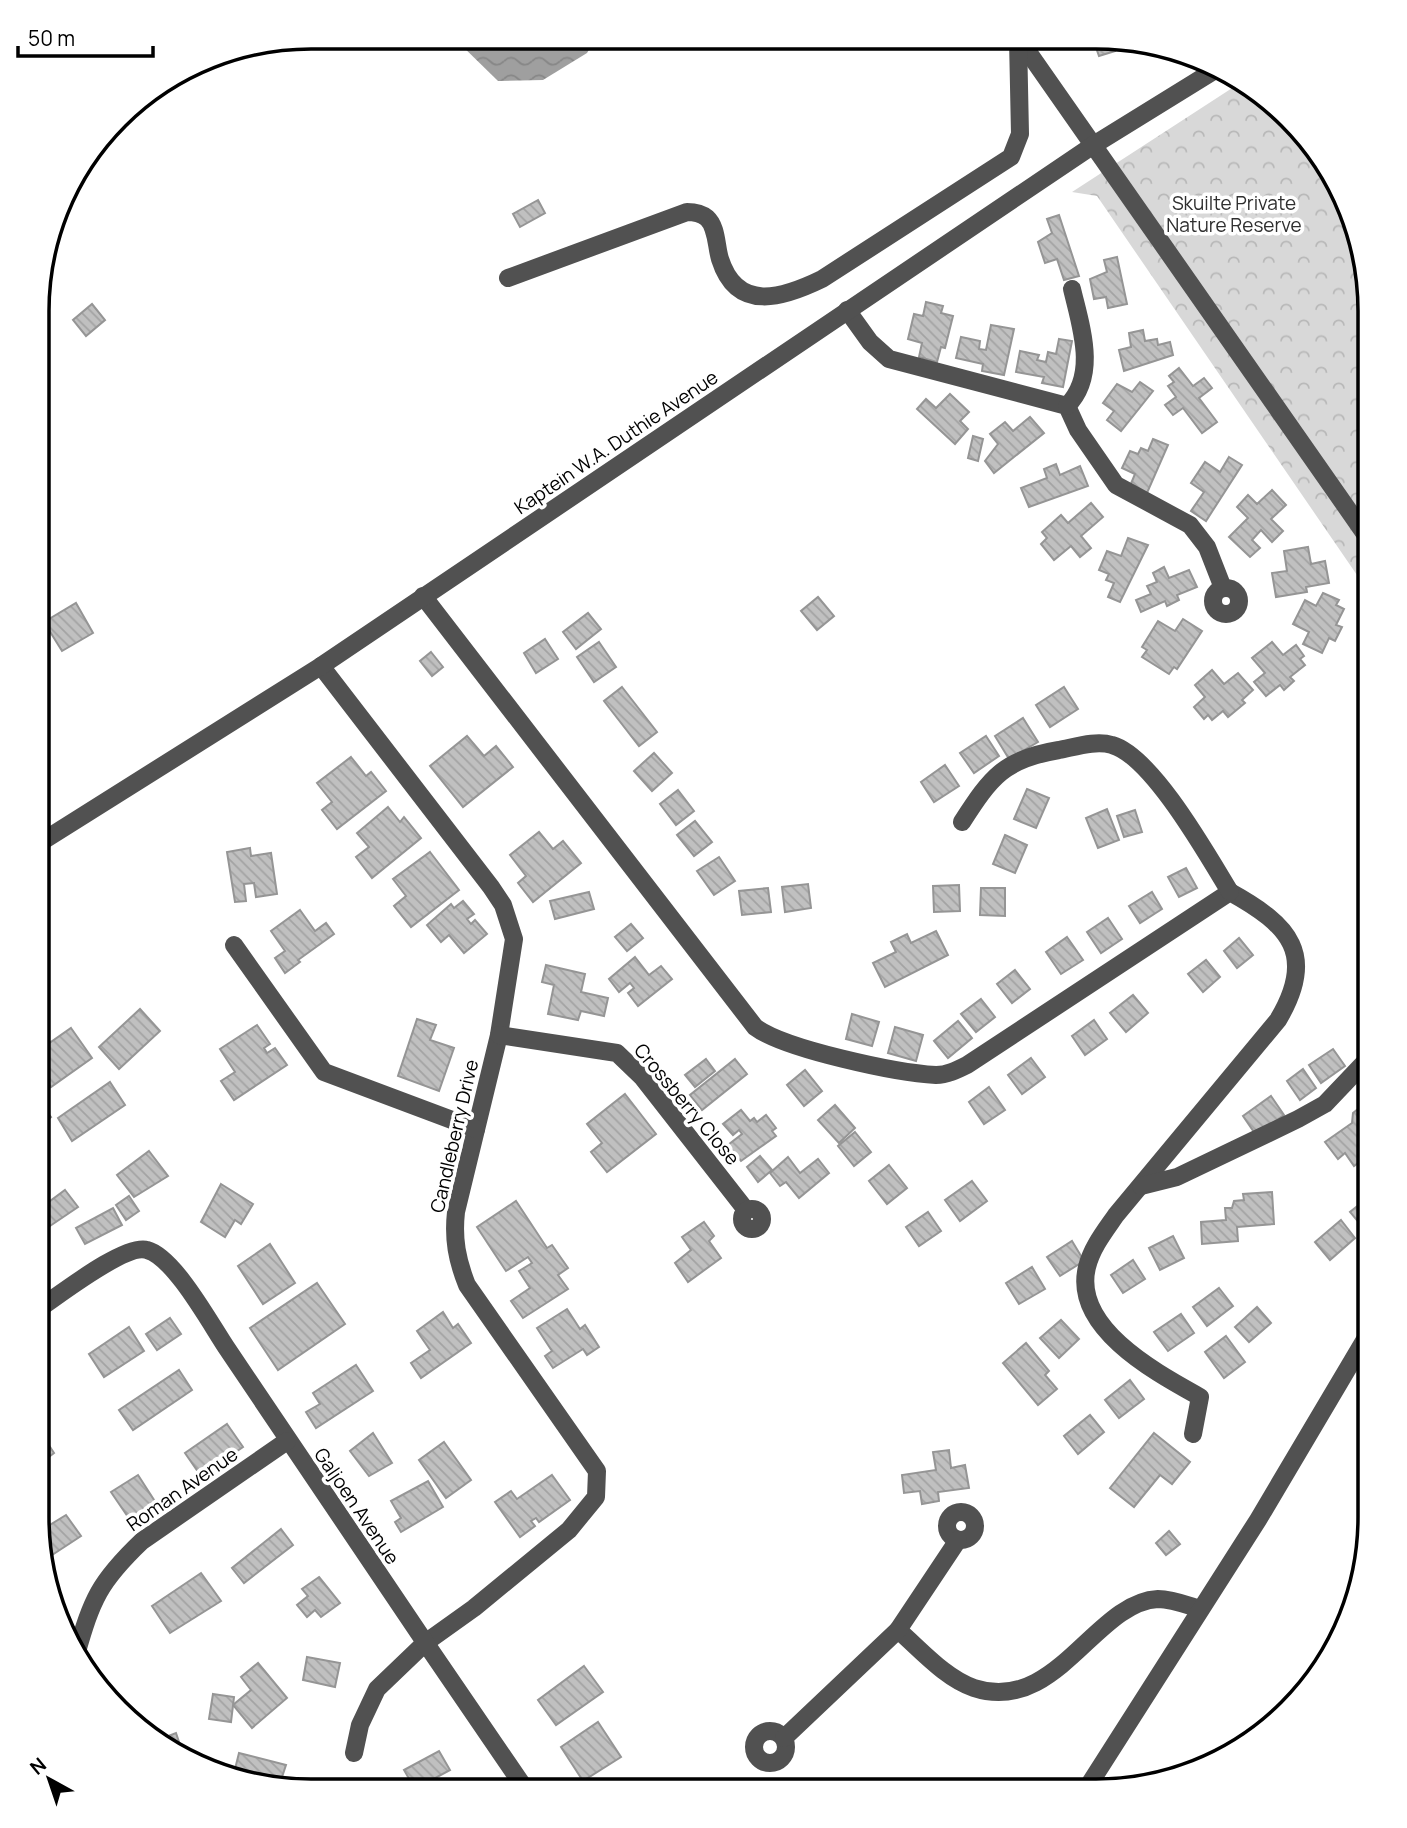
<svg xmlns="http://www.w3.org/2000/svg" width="1407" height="1828" font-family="Manrope,sans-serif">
  <defs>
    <pattern id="park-crowns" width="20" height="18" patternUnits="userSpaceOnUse" patternTransform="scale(1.75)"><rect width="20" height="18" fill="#d8d8d8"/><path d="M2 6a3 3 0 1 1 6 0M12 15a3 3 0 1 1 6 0" fill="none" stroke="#b8b8b8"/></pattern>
    <pattern id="water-waves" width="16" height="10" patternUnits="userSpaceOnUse" patternTransform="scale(1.75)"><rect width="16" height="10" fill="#9f9f9f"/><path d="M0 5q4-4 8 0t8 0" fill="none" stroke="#878787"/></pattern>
    <pattern id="building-back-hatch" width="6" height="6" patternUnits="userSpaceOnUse" patternTransform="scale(1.75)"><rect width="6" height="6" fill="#c0c0c0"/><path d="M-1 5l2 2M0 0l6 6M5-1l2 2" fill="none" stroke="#a3a3a3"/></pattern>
  </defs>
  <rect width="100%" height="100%" fill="#fff"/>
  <path fill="url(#park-crowns)" d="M1243,81L1303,130L1342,189L1370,310V594L1097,196L1072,192Z"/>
  <path fill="url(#water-waves)" d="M453,37L596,38L587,53L543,80L498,81Z"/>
  <g fill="url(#building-back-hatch)" stroke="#959595" stroke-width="2">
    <path d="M1093,39H1111L1115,51L1099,56Z"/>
    <path d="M538,200L545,213L520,227L513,214Z"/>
    <path d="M1059,215L1079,276L1064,280L1057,259L1045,263L1038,242L1052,233L1047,219Z"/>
    <path d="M1117,257L1127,304L1108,308L1106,297L1094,299L1090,279L1107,272L1104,260Z"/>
    <path d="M926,302L943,306L941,313L953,316L945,348L941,347L937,362L919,357L922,343L908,339L914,314L923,316Z"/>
    <path d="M92,304L105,320L86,336L73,320Z"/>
    <path d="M991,325L1014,329L1004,375L982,371L983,364L956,358L961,337L980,341L979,349L986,350Z"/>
    <path d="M1143,330L1145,341L1157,339L1158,345L1170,342L1173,355L1124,371L1119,350L1131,347L1129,333Z"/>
    <path d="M1059,339L1072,341L1063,387L1042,383L1044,377L1016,372L1020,351L1039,355L1037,360L1046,362L1048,352L1056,354Z"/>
    <path d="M1179,368L1193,386L1204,378L1212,388L1199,398L1217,422L1202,433L1183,408L1173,415L1165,405L1176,397L1168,386L1174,382L1169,376Z"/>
    <path d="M1140,382L1153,391L1121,431L1107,420L1114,411L1103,403L1117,384L1132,392Z"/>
    <path d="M950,394L969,412L960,421L968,429L955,444L917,409L926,399L936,408Z"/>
    <path d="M1030,417L1044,433L994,473L985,461L998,444L990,434L1005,422L1013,431Z"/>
    <path d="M973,436L983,439L978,461L968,458Z"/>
    <path d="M1153,439L1168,445L1147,493L1130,486L1135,474L1122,468L1130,451L1138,454L1141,448L1148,451Z"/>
    <path d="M1229,457L1242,465L1206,521L1191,511L1204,492L1191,483L1205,462L1220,472Z"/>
    <path d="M1056,464L1060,475L1080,466L1088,486L1029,507L1021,488L1047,478L1044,469Z"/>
    <path d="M1272,490L1286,505L1271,519L1283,531L1272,542L1261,530L1252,540L1260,548L1250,557L1229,537L1248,518L1237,507L1248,495L1257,504Z"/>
    <path d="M1091,503L1103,517L1081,536L1091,548L1080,557L1071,546L1054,560L1041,544L1047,538L1042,532L1061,515L1068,523Z"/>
    <path d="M1128,538L1148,545L1120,602L1108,597L1114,583L1106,580L1109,574L1099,570L1107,551L1121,556Z"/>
    <path d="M1308,547L1311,564L1325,561L1329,583L1306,587L1307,592L1276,597L1272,573L1287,571L1284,551Z"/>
    <path d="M1164,567L1169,578L1189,570L1197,587L1177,595L1179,600L1167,606L1165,601L1141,612L1136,600L1151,594L1147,586L1157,582L1153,573Z"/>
    <path d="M1323,593L1339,600L1336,605L1344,609L1336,625L1342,627L1335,641L1329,638L1322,653L1303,644L1309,632L1293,624L1305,600L1316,606Z"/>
    <path d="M818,597L834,616L817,630L801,611Z"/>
    <path d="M76,603L93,633L62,651L44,622Z"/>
    <path d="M588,613L601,629L576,649L563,632Z"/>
    <path d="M1183,619L1202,631L1177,669L1174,667L1169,674L1142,657L1147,650L1142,647L1158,621L1175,631Z"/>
    <path d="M545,639L558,659L536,673L524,653Z"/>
    <path d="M599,642L616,667L594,682L577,657Z"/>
    <path d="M1272,642L1283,655L1296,645L1304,656L1300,659L1305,665L1290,677L1294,681L1284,690L1280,685L1266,696L1254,682L1265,673L1252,658Z"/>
    <path d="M431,652L443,667L432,676L420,661Z"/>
    <path d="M1212,670L1224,684L1238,673L1253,690L1242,700L1245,703L1228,717L1223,711L1212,720L1208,715L1204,719L1194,707L1205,697L1195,685Z"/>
    <path d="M622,687L657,732L639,746L604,701Z"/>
    <path d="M1064,687L1078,709L1050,727L1036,705Z"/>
    <path d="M1023,718L1038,742L1009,759L995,736Z"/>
    <path d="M467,736L484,756L496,746L513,767L463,807L430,766Z"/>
    <path d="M986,736L999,756L974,773L960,753Z"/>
    <path d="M654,753L672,773L652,791L634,771Z"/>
    <path d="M351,757L366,776L371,772L386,791L337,829L322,810L332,802L317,783Z"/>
    <path d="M945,765L959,786L934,802L921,782Z"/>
    <path d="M1027,789L1049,798L1036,828L1014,819Z"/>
    <path d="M678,790L694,811L676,825L660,804Z"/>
    <path d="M388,807L400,822L404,817L421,838L372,878L356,857L369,847L357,833Z"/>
    <path d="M1107,809L1119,840L1098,848L1086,818Z"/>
    <path d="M1135,810L1142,832L1124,837L1117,816Z"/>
    <path d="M695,821L712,842L694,856L677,835Z"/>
    <path d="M539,832L553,849L563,841L581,863L533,902L518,883L526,876L510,855Z"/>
    <path d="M1005,835L1027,845L1015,873L993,864Z"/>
    <path d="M250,848L251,856L271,853L277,894L256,897L254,883L244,884L246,901L235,902L227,852Z"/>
    <path d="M430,852L459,890L411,927L394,906L406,896L393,879Z"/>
    <path d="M719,857L735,881L714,895L697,871Z"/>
    <path d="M1186,868L1197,888L1179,897L1168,877Z"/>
    <path d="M808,884L811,908L785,912L782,887Z"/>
    <path d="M959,885L960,911L934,912L933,886Z"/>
    <path d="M768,888L771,912L742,915L739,891Z"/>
    <path d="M981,888H1005V916L980,915Z"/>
    <path d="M589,892L594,909L555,919L550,901Z"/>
    <path d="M1152,892L1162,909L1140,923L1129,906Z"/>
    <path d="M463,901L474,914L467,919L471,924L475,920L487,934L464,953L449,935L441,942L427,925L451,904L454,908Z"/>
    <path d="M300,910L315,931L326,923L334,934L298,960L300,962L285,973L275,958L285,951L271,931Z"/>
    <path d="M1108,918L1122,939L1101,953L1087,932Z"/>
    <path d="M631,924L643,938L627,951L615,937Z"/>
    <path d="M936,931L948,955L885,987L873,963L896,952L891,942L907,934L911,943Z"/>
    <path d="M1067,937L1083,960L1061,974L1046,952Z"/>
    <path d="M1239,938L1253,955L1237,968L1224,951Z"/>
    <path d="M635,957L649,975L661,966L672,979L638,1006L628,993L634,988L630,983L619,992L609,979Z"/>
    <path d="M1206,960L1220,977L1203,992L1188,974Z"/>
    <path d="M546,965L585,974L581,992L608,998L604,1016L581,1011L578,1020L548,1014L554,985L542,982Z"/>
    <path d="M1015,970L1030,989L1012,1003L997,984Z"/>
    <path d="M1133,995L1148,1013L1126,1032L1110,1013Z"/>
    <path d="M981,999L995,1017L976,1032L961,1014Z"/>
    <path d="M140,1009L160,1031L119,1069L99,1047Z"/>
    <path d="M852,1014L879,1022L872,1046L846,1039Z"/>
    <path d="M417,1019L436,1025L430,1040L454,1048L439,1091L398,1076Z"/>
    <path d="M1094,1020L1107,1039L1085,1055L1072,1036Z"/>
    <path d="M958,1021L972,1038L948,1058L934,1041Z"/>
    <path d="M257,1025L270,1044L264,1048L267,1053L275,1048L287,1065L234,1100L221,1081L235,1072L220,1049Z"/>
    <path d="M895,1027L923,1035L916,1061L888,1053Z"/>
    <path d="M71,1028L92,1058L51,1087L38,1068V1051Z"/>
    <path d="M1333,1049L1345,1066L1321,1083L1309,1065Z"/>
    <path d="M1031,1058L1045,1077L1022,1094L1008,1075Z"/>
    <path d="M706,1059L715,1071L695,1087L685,1075Z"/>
    <path d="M735,1059L747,1074L702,1110L690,1095Z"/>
    <path d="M1303,1069L1316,1088L1300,1100L1287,1081Z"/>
    <path d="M805,1070L822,1091L804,1106L787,1085Z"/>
    <path d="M110,1082L125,1105L72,1141L58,1118Z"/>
    <path d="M989,1087L1005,1110L984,1124L969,1102Z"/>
    <path d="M1370,1093V1154L1354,1166L1345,1153L1338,1159L1325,1142L1352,1123L1353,1113L1369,1100L1364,1097Z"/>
    <path d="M625,1094L656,1134L607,1172L591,1152L602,1143L587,1124Z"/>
    <path d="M1271,1096L1284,1115L1256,1135L1243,1116Z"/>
    <path d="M38,1100L51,1117L38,1128Z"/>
    <path d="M835,1105L855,1128L839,1143L818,1120Z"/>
    <path d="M741,1110L750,1121L754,1118L757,1122L766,1115L776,1128L772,1131L776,1136L741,1161L728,1145L742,1134L739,1130L733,1135L723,1124Z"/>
    <path d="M855,1132L871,1152L854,1166L838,1146Z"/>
    <path d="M149,1151L168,1176L134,1197L117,1175Z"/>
    <path d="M760,1156L772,1170L758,1182L747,1167Z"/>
    <path d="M788,1157L800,1173L818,1159L829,1173L799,1198L786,1182L780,1186L770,1173Z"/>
    <path d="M889,1165L907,1188L887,1204L869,1181Z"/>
    <path d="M972,1181L987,1201L960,1221L945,1200Z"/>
    <path d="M221,1184L253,1204L241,1224L235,1220L225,1237L201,1222Z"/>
    <path d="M65,1190L78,1207L50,1226L38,1210Z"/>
    <path d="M1272,1192L1274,1224L1237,1227L1238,1241L1202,1244L1201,1222L1226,1220L1225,1208H1232L1234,1201L1244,1200L1243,1194Z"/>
    <path d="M129,1196L139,1211L126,1220L116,1205Z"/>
    <path d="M1370,1196V1227L1366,1231L1350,1212Z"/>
    <path d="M516,1201L547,1248L552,1245L568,1268L558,1275L568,1289L523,1318L511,1301L530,1288L519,1271L532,1263L528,1257L506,1271L477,1227Z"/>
    <path d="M113,1208L122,1225L85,1244L76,1228Z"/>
    <path d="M928,1212L941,1231L919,1246L906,1227Z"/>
    <path d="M1341,1220L1355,1238L1330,1260L1315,1242Z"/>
    <path d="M704,1222L714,1236L709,1241L721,1258L688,1282L675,1263L691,1250L682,1237Z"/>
    <path d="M1173,1236L1184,1258L1160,1270L1149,1248Z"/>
    <path d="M1072,1241L1084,1261L1060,1276L1047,1257Z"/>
    <path d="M270,1244L295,1283L263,1304L238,1266Z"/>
    <path d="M1133,1260L1145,1279L1123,1293L1111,1275Z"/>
    <path d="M1032,1267L1045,1289L1019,1304L1006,1283Z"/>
    <path d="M317,1283L345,1324L278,1370L250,1328Z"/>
    <path d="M1219,1288L1233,1306L1207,1326L1193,1307Z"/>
    <path d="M1257,1307L1271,1323L1249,1342L1235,1327Z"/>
    <path d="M567,1309L580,1329L585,1325L599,1347L587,1355L583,1349L553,1368L545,1356L552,1351L537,1328Z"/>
    <path d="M443,1312L453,1328L458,1324L471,1343L421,1378L411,1363L430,1350L417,1331Z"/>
    <path d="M1181,1314L1194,1333L1168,1351L1154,1332Z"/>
    <path d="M170,1318L181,1334L157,1350L146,1334Z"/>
    <path d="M1061,1320L1079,1339L1059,1358L1040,1338Z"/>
    <path d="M129,1327L144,1351L104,1377L89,1354Z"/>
    <path d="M1226,1336L1245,1362L1224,1378L1205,1352Z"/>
    <path d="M1026,1343L1049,1371L1045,1375L1057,1389L1038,1405L1003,1363Z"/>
    <path d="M356,1365L373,1391L316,1428L306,1412L320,1404L313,1393Z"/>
    <path d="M179,1370L192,1390L133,1430L119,1410Z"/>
    <path d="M1130,1380L1144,1399L1119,1418L1105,1400Z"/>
    <path d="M1090,1415L1104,1432L1078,1454L1064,1436Z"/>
    <path d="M227,1424L243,1447L201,1476L185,1453Z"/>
    <path d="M37,1427L54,1453L37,1466Z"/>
    <path d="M373,1433L392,1463L369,1476L350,1451Z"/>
    <path d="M1154,1433L1190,1462L1172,1484L1160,1475L1134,1507L1110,1488Z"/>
    <path d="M444,1442L471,1480L446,1498L419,1460Z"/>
    <path d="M949,1450L951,1468L965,1465L969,1488L938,1492L939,1501L922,1504L920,1491L904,1493L902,1475L936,1470L933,1452Z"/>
    <path d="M138,1475L156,1503L130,1520L111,1492Z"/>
    <path d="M552,1475L570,1500L539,1522L536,1518L531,1521L535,1526L520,1537L495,1502L511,1491L517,1499Z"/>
    <path d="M428,1481L443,1507L401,1532L395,1522L401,1518L391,1501Z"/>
    <path d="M66,1515L81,1536L49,1557L40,1531Z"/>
    <path d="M281,1529L293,1545L244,1583L232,1568Z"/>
    <path d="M1169,1531L1180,1544L1166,1555L1156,1543Z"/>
    <path d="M201,1573L221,1601L170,1633L152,1606Z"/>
    <path d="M319,1577L340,1603L321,1617L315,1610L307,1617L297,1605L308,1596L302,1589Z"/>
    <path d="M307,1657L340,1663L335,1687L303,1680Z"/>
    <path d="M258,1663L287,1698L252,1728L233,1705L251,1690L241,1677Z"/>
    <path d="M584,1666L603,1692L556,1725L538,1700Z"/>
    <path d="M213,1694L234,1697L231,1722L209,1719Z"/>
    <path d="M598,1722L621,1757L583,1781L561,1747Z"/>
    <path d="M176,1733L183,1754L154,1741L158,1740Z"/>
    <path d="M439,1751L450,1770L415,1789L404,1770Z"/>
    <path d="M239,1753L286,1765L278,1789L234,1773Z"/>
  </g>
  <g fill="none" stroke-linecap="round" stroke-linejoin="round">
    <g stroke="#515151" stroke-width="18">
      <path d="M1019,39L1370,541"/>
      <path d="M508,278L687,212C694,212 701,213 707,218C717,227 716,246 720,259C737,313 783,298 822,279L1011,157L1020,134L1018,39"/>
      <path d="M847,310L870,342L889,359L1067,406L1078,430L1116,485L1190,525L1207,547L1223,588"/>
      <path d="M1067,406C1098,375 1081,327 1072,289"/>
      <circle cx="1226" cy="601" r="13"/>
      <path d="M423,596L755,1027C784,1049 897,1073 936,1075C947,1075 957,1070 967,1065L1230,892C1290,925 1317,955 1278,1020L1116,1215C1105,1231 1092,1247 1087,1267C1072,1328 1157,1373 1200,1397L1193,1434"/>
      <path d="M321,666L491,887L503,905L514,939L499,1035L456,1212C453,1239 457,1260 467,1285L597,1471L596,1497L569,1530L474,1608L425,1643L377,1689L360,1725L354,1753"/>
      <path d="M962,822C991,777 1004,759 1059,750C1075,747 1096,740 1112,745C1152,756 1208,856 1230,892"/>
      <path d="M38,844L321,666L1092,146L1215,70"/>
      <path d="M234,945L324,1072L476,1129"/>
      <path d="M499,1035L617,1053L642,1077L746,1210"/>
      <path d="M1141,1186L1177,1177L1298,1119L1325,1104L1364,1063"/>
      <circle cx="752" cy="1219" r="10"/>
      <path d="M37,1310C57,1297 125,1243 147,1250C174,1257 210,1323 226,1347C325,1495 425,1643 526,1790"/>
      <circle cx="961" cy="1526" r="14"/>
      <path d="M898,1630C921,1650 945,1678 974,1688C1056,1715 1095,1602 1158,1599C1172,1599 1187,1605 1200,1609"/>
      <path d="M76,1655C92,1599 99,1582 142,1541L287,1441"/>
      <circle cx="770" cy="1747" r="16"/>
      <path d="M784,1738L898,1630L958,1540"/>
      <path d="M1085,1791L1258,1520L1370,1331"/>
    </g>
  </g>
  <g text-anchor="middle" stroke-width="7" stroke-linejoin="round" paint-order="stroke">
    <g font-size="19" fill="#2f2f2f" stroke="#fff">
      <text x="1234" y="210">Skuilte Private<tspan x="1234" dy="22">Nature Reserve</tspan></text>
    </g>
    <g font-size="19" fill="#000" stroke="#fff">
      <text transform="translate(616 442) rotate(-34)" y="7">Kaptein W.A. Duthie Avenue</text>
      <text transform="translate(687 1104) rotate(50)" y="7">Crossberry Close</text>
      <text transform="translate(454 1136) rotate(-77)" y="7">Candleberry Drive</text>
      <text transform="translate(182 1489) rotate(-35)" y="7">Roman Avenue</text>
      <text transform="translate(357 1506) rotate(56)" y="7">Galjoen Avenue</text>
    </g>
  </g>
  <path d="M0 0H1407V1828H0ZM311 49H1096A262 262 0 0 1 1358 311V1517A262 262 0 0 1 1096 1779H311A262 262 0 0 1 49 1517V311A262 262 0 0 1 311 49Z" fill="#fff" fill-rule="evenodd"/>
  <path fill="none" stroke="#000" stroke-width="3.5" d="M311 49H1096A262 262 0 0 1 1358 311V1517A262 262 0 0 1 1096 1779H311A262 262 0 0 1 49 1517V311A262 262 0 0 1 311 49Z"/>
  <g transform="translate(49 1779) rotate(320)" stroke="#ffffff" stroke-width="5" paint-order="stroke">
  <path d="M0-5L12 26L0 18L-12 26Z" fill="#000000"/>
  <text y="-10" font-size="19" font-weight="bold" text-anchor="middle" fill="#000000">N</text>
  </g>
  <path d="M18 46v10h135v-10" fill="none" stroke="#000000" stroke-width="3.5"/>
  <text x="28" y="46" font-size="21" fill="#000000" stroke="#ffffff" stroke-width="5" paint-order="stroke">50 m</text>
</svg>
